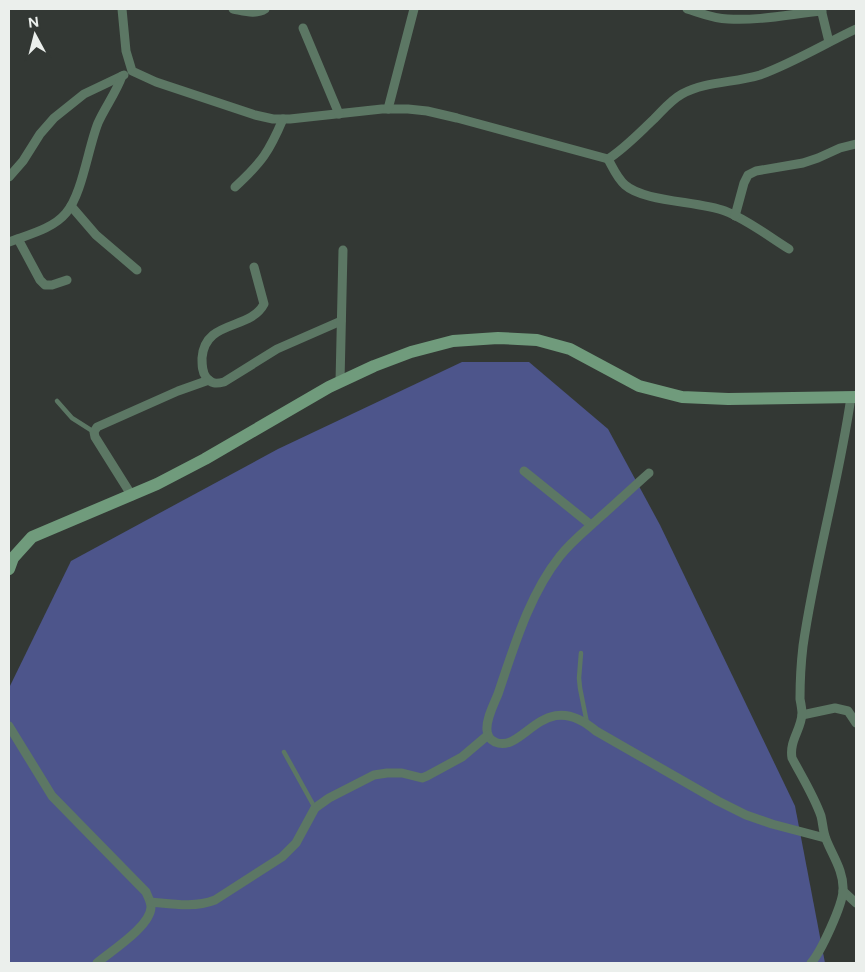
<svg xmlns="http://www.w3.org/2000/svg" width="865" height="972" font-family="Figtree,sans-serif">
  <rect width="100%" height="100%" fill="#333834"/>
  <path fill="#4d558b" d="M462,362H529L608,429L660,525L795,806L825,963H9V688L71,561L278,449Z"/>
  <g fill="none" stroke-linecap="round" stroke-linejoin="round">
    <g stroke="#5c7764" stroke-width="4.5">
      <path d="M57,401L72,418L94,432"/>
      <path d="M581,653L579,678L580,688L587,723"/>
      <path d="M284,752L315,808"/>
    </g>
    <g stroke="#5c7764" stroke-width="9">
      <path d="M122,9L126,51L132,71L156,82L255,115L273,119H290L382,109H408L427,111L457,118L608,159C625,148 639,133 654,119C663,110 671,100 682,94C706,81 734,83 760,75C793,63 824,44 856,29"/>
      <path d="M233,9C244,11 256,15 265,9"/>
      <path d="M687,9C700,13 714,19 728,19C759,21 791,14 822,11"/>
      <path d="M821,9L829,42"/>
      <path d="M303,28L339,114"/>
      <path d="M388,109L414,9"/>
      <path d="M608,159C613,168 617,178 625,185C644,202 699,201 725,211C748,220 768,236 789,249"/>
      <path d="M9,177L23,161L40,134L54,118L84,94L124,75"/>
      <path d="M235,187C262,162 269,152 283,119"/>
      <path d="M71,206L96,235L137,270"/>
      <path d="M735,216L744,183L748,175L756,171L803,163L818,158L840,148L856,144"/>
      <path d="M18,239L40,280L45,285H52L67,280"/>
      <path d="M9,242C27,235 53,229 66,213C82,195 88,148 98,123C105,107 116,93 122,76"/>
      <path d="M254,267L264,304C250,331 205,319 202,358C202,365 202,372 206,377C211,384 216,384 224,382L277,349L341,321"/>
      <path d="M340,382L343,250"/>
      <path d="M524,471L591,525"/>
      <path d="M649,473C632,488 615,504 598,519C585,531 571,542 560,556C529,595 514,647 498,694C494,704 486,719 487,730C487,735 490,740 495,742C524,755 543,685 596,731L718,801L746,815L772,824L825,838"/>
      <path d="M132,496L95,437L94,432L97,427L178,391L209,380"/>
      <path d="M802,715L835,708L848,711L856,723"/>
      <path d="M9,726L52,796L146,892C148,897 151,902 151,907C151,926 111,951 97,963"/>
      <path d="M843,891L856,903"/>
      <path d="M151,902C173,904 194,908 215,900L282,857L296,843L315,808L329,798L374,775L387,773H402L422,778L427,776L462,757L488,735"/>
      <path d="M811,963C821,952 843,904 843,890C844,871 832,855 826,839C823,832 823,824 821,816C814,796 802,777 792,758C789,741 801,730 802,714C802,709 801,704 800,699C800,682 801,663 803,646C815,562 839,481 851,397"/>
    </g>
    <path stroke="#709b7c" stroke-width="12" d="M9,569L13,558L32,537L157,484L205,459L329,387L374,366L411,352L453,341L498,338L537,340L570,349L639,386L682,397L728,399L856,397"/>
  </g>
  <rect width="865" height="972" fill="none" stroke="#ebefec" stroke-width="20"/>
  <g transform="translate(35 35) rotate(353)" stroke="#333834" stroke-width="4" paint-order="stroke">
  <path d="M0-4L9 19L0 12L-9 19Z" fill="#ebefec"/>
  <text y="-8" font-size="14" font-weight="bold" text-anchor="middle" fill="#ebefec">N</text>
  </g>
</svg>
